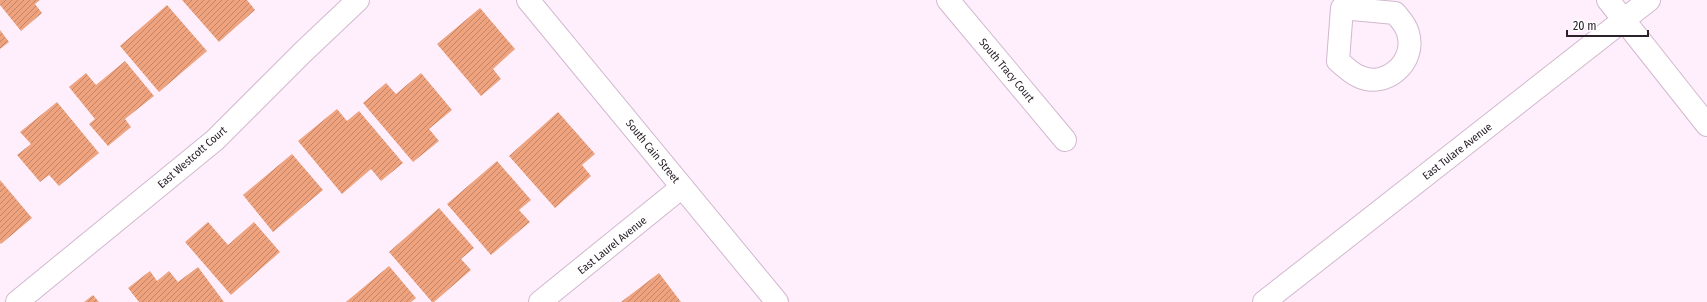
<svg xmlns="http://www.w3.org/2000/svg" width="1707" height="302" font-family="'Fira Sans Condensed',sans-serif">
  <defs>
    <pattern id="building-hatch" width="6" height="6" patternUnits="userSpaceOnUse"><rect width="6" height="6" fill="#eea37e"/><path d="M-1 1l2-2M0 6l6-6M5 7l2-2" fill="none" stroke="#c18467"/></pattern>
  </defs>
  <rect width="100%" height="100%" fill="#ffeffd"/>
  <g fill="url(#building-hatch)">
    <path d="M0,0H40L35,4L42,13L21,31L0,5Z"/>
    <path d="M182,0H247L255,10L219,42Z"/>
    <path d="M167,5L207,51L159,92L120,46Z"/>
    <path d="M480,8L515,49L493,69L501,79L481,96L437,44Z"/>
    <path d="M0,30L9,42L0,49Z"/>
    <path d="M125,61L154,96L125,119L131,127L108,146L89,124L95,119L69,87L86,73L96,85Z"/>
    <path d="M421,73L452,110L429,129L439,141L413,162L363,103L386,83L396,94Z"/>
    <path d="M57,102L99,153L59,186L49,175L40,182L17,155L31,144L20,132Z"/>
    <path d="M337,109L347,121L359,111L403,163L381,181L371,169L342,194L298,141Z"/>
    <path d="M558,112L595,154L582,165L591,176L555,208L509,156Z"/>
    <path d="M292,154L323,190L273,232L243,195Z"/>
    <path d="M497,161L531,200L519,210L530,222L491,255L447,204Z"/>
    <path d="M0,180L32,218L1,244L0,243Z"/>
    <path d="M439,208L474,248L461,259L471,270L434,302H432L389,252Z"/>
    <path d="M208,222L228,245L254,222L280,252L231,295L185,242Z"/>
    <path d="M389,266L416,298L411,302H346Z"/>
    <path d="M198,267L224,302H139L128,288L150,271L157,281L169,271L178,282Z"/>
    <path d="M659,273L681,302H621Z"/>
    <path d="M93,295L99,302H84Z"/>
  </g>
  <g fill="none" stroke-linecap="round" stroke-linejoin="round">
    <g stroke="#d1b8ce" stroke-width="24">
      <g id="minor">
        <path d="M528,0L777,302"/>
        <path d="M948,0L1065,140"/>
        <path d="M1608,0L1707,125"/>
        <path d="M1342,8L1395,13C1400,19 1406,25 1408,33C1417,62 1385,90 1358,76C1351,73 1344,66 1338,61Z"/>
        <path d="M17,302L215,140L302,53L358,0"/>
        <path d="M540,302L682,187"/>
        <path d="M1264,302L1649,0"/>
      </g>
    </g>
    <use href="#minor" stroke="#fff" stroke-width="22"/>
  </g>
  <g text-anchor="middle" stroke-width="4" stroke-linejoin="round" paint-order="stroke">
    <g font-size="11" fill="#2a2129" stroke="#fff">
      <text transform="translate(1007 70) rotate(50)" y="4">South Tracy Court</text>
      <text transform="translate(653 151) rotate(51)" y="4">South Cain Street</text>
      <text transform="translate(1457 151) rotate(-38)" y="4">East Tulare Avenue</text>
      <text transform="translate(192 157) rotate(-41)" y="4">East Westcott Court</text>
      <text transform="translate(612 245) rotate(-39)" y="4">East Laurel Avenue</text>
    </g>
  </g>
  <path d="M1567 30v6h81v-6" fill="none" stroke="#2a2129" stroke-width="2"/>
  <text x="1573" y="30" font-size="12" fill="#2a2129" stroke="#ffffff" stroke-width="3" paint-order="stroke">20 m</text>
</svg>
